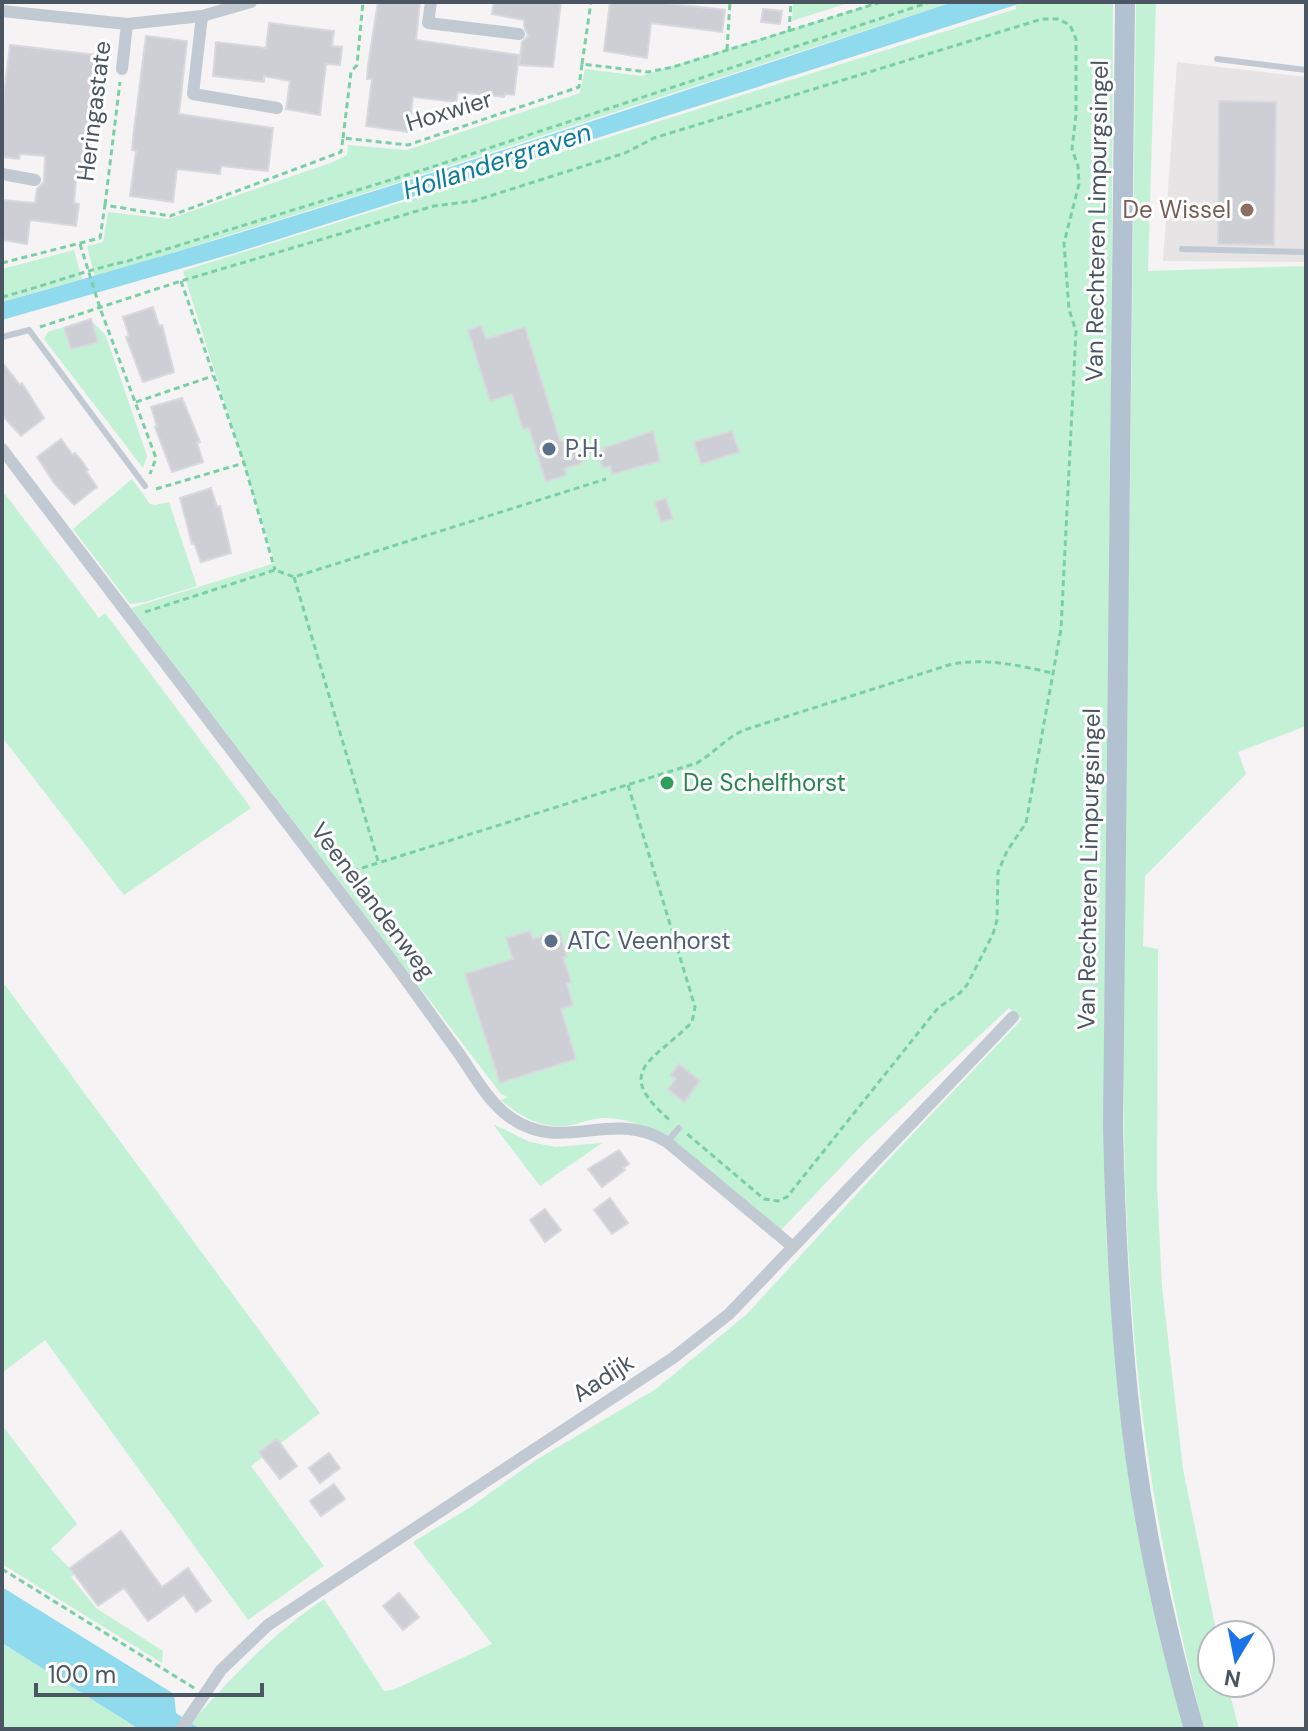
<svg xmlns="http://www.w3.org/2000/svg" width="1308" height="1731" font-family="'DM Sans',sans-serif">
  <rect width="100%" height="100%" fill="#f5f3f3"/>
  <path fill="#e6e4e5" d="M1177,62L1306,77V262L1163,261Z"/>
  <g fill="#c3f1d5">
    <path d="M793,2H851L792,21Z"/>
    <path d="M878,2H953L387,186L95,277L87,246L103,242L108,212L169,219L333,162L347,155L348,145L407,150L580,93L585,69L641,76Z"/>
    <path d="M1025,2H1113L1111,489L1104,1070L1106,1232L1111,1305L1184,1729H200L191,1723C232,1677 273,1633 324,1599L384,1691L393,1690L492,1644L413,1542L469,1508L536,1460L656,1389L747,1314L888,1160L1022,1019L1009,1008L863,1144L780,1231L663,1134C645,1126 623,1117 602,1118C589,1119 577,1125 564,1126C540,1128 518,1115 501,1100L508,1097L501,1094L131,608L275,563L183,271L1016,9V5Z"/>
    <path d="M1136,2H1156L1148,271L1306,266V726L1238,752L1246,774L1145,876L1143,946L1158,949L1157,1185L1162,1287L1183,1469L1217,1635H1212V1683H1227L1239,1729H1204C1172,1602 1146,1474 1135,1344C1117,1144 1124,943 1126,743C1130,496 1133,249 1136,2Z"/>
    <path d="M74,250L82,279L2,302V269Z"/>
    <path d="M86,320L95,324L106,336L147,456L143,468L44,339L48,332Z"/>
    <path d="M132,479L150,504L155,505L169,502L197,586L145,602L130,604L73,529Z"/>
    <path d="M2,490L99,618L105,613L251,808L124,895L2,737Z"/>
    <path d="M2,981L320,1413L251,1466L324,1566L248,1620L45,1340L2,1373Z"/>
    <path d="M493,1124L530,1142L556,1147L602,1143L540,1186Z"/>
    <path d="M2,1425L77,1524L51,1549L75,1574L71,1577L96,1608L163,1651L162,1663L2,1564Z"/>
    <path d="M2,1643L139,1729H2Z"/>
  </g>
  <g fill="#90daee">
    <path d="M953,2H1025L235,253L2,320V302C322,213 638,106 953,2Z"/>
    <path d="M2,1587L174,1694L176,1713L200,1729H139L2,1643Z"/>
  </g>
  <g fill="#cdcfd5" stroke="#d7d9de" stroke-width="2">
    <path d="M378,2H420L416,40L519,55L514,95L505,94L504,97L458,92L456,102L413,97L409,132L366,126L372,79H367L368,65Z"/>
    <path d="M494,2H561L553,67L519,65L522,42L528,36L524,26V20L492,14Z"/>
    <path d="M610,2H654L725,10L722,32L651,23L647,58L604,51Z"/>
    <path d="M763,9L782,11L780,24L761,22Z"/>
    <path d="M269,23L334,31L332,46L342,47L340,65L326,64L320,115L286,109L290,81L264,76V82L213,76L216,42L266,48Z"/>
    <path d="M146,36L187,41L179,114L273,128L268,171L221,166L220,174L177,169L173,202L130,196L136,151L132,150L134,130Z"/>
    <path d="M10,45L96,55L92,88L98,89L90,153L96,168L88,167L85,181L76,180L74,203L79,204L76,226L30,220L27,244L2,240L3,200L35,203L37,189L44,182L45,156L20,154L19,159L2,157V109Z"/>
    <path d="M1219,101L1276,102L1274,245L1218,244Z"/>
    <path d="M153,307L159,326L162,325L174,372L143,382L126,337L129,336L123,317Z"/>
    <path d="M91,319L98,342L71,349L64,328Z"/>
    <path d="M481,325L486,339L525,327L560,441L565,440L569,452L578,449L582,463L564,469L566,475L546,482L529,428L523,429L512,394L490,401L468,330Z"/>
    <path d="M2,362L20,385L22,383L44,418L21,436L2,415Z"/>
    <path d="M182,398L200,442L197,443L203,462L172,472L155,427L157,426L151,407Z"/>
    <path d="M653,431L660,461L612,474L610,466L603,468L598,453L605,450L604,448Z"/>
    <path d="M732,431L739,452L701,464L694,442Z"/>
    <path d="M61,439L73,455L75,453L82,461L88,470L86,471L97,487L74,505L54,483L37,457Z"/>
    <path d="M211,488L217,507L220,506L231,553L201,562L194,543L192,544L180,498Z"/>
    <path d="M666,498L673,519L661,522L655,502Z"/>
    <path d="M530,931L533,939L559,931L567,957H563L571,982L567,984L573,1005L561,1009L576,1059L500,1083L465,974L513,959L506,938Z"/>
    <path d="M679,1064L700,1081L684,1102L668,1089L676,1079L671,1075Z"/>
    <path d="M619,1150L629,1164L623,1168L625,1170L602,1187L588,1169Z"/>
    <path d="M610,1198L628,1223L612,1234L594,1210Z"/>
    <path d="M545,1209L561,1230L545,1242L530,1220Z"/>
    <path d="M277,1439L297,1466L280,1479L259,1452Z"/>
    <path d="M329,1453L340,1468L320,1483L309,1468Z"/>
    <path d="M334,1484L345,1499L321,1516L310,1501Z"/>
    <path d="M121,1531L162,1587L188,1568L211,1601L196,1612L184,1595L148,1621L124,1588L98,1606L70,1568Z"/>
    <path d="M399,1593L419,1617L403,1630L383,1606Z"/>
  </g>
  <g fill="none" stroke-linecap="round" stroke-linejoin="round">
    <g stroke="#7ad0a6" stroke-width="3" stroke-dasharray="6 4" stroke-linecap="butt">
      <path d="M789,32L791,2"/>
      <path d="M727,50L730,2"/>
      <path d="M582,64L591,2"/>
      <path d="M343,138L351,72L357,65L363,2"/>
      <path d="M105,205L120,82"/>
      <path d="M80,244L100,308L156,458L150,474"/>
      <path d="M2,263L100,238L105,205L170,216L341,152L343,138L408,145L579,87L582,64L648,72L673,67L881,2"/>
      <path d="M181,281L244,463L275,570"/>
      <path d="M2,297C45,286 85,270 128,261L426,169L930,2"/>
      <path d="M40,327L181,281L434,206L474,201L625,153L654,138L1042,19H1058L1070,25L1076,39V115L1072,149L1078,166L1079,184L1064,243L1069,309L1076,331L1061,629L1026,823L1007,851L998,872L997,920L993,934L967,985L960,993L938,1008L787,1197L778,1201L764,1199L686,1133"/>
      <path d="M136,402L213,376"/>
      <path d="M156,489L244,463"/>
      <path d="M294,577L378,861"/>
      <path d="M145,612L275,570L294,577L606,479"/>
      <path d="M628,785L695,1007L692,1022C655,1061 610,1070 671,1121"/>
      <path d="M343,874L697,763C714,753 726,738 744,730L952,664C986,658 1018,665 1052,673"/>
      <path d="M2,1569L194,1688"/>
    </g>
    <g stroke="#c1cad2" stroke-width="6">
      <path d="M1217,59L1306,70"/>
      <path d="M1182,249L1306,252"/>
      <path d="M2,337L29,330L145,486"/>
      <path d="M667,1142L679,1128"/>
    </g>
    <g stroke="#c1cad2" stroke-width="12">
      <path d="M431,2L428,23L519,34"/>
      <path d="M2,11L127,24L202,16L251,2"/>
      <path d="M202,16L193,94L277,108"/>
      <path d="M122,69L127,24"/>
      <path d="M2,174L35,180"/>
      <path d="M2,449C129,616 256,782 383,949C409,983 433,1018 458,1052C474,1075 488,1102 511,1118C564,1155 611,1107 667,1142L793,1247"/>
      <path d="M181,1729L221,1670L268,1625L673,1358L729,1314L1013,1017"/>
    </g>
    <path stroke="#b3c2d1" stroke-width="20" d="M1125,2L1113,1126C1115,1216 1119,1305 1128,1394C1139,1507 1163,1620 1194,1729"/>
  </g>
  <circle fill="#8d6e63" stroke="#fff" stroke-width="3" cx="1247" cy="210" r="8"/>
  <g fill="#5c6f8a" stroke="#fff" stroke-width="3">
    <circle cx="549" cy="449" r="8"/>
    <circle cx="551" cy="941" r="8"/>
  </g>
  <circle fill="#2e9e5b" stroke="#fff" stroke-width="3" cx="667" cy="783" r="8"/>
  <g text-anchor="middle" stroke-width="6" stroke-linejoin="round" paint-order="stroke">
    <g font-size="24" fill="#4a5661" stroke="#fff">
      <text transform="translate(94 111) rotate(-83)" y="8">Heringastate</text>
      <text transform="translate(449 111) rotate(-17)" y="8">Hoxwier</text>
      <text transform="translate(1097 221) rotate(-89)" y="8">Van Rechteren Limpurgsingel</text>
      <text transform="translate(1089 869) rotate(-89)" y="8">Van Rechteren Limpurgsingel</text>
      <text transform="translate(373 901) rotate(53)" y="8">Veenelandenweg</text>
      <text transform="translate(603 1378) rotate(-33)" y="8">Aadijk</text>
    </g>
    <g font-size="24" fill="#785e54" stroke="#fff" text-anchor="end">
      <text x="1231" y="218">De Wissel</text>
    </g>
    <g font-size="24" fill="#4e5e75" stroke="#fff" text-anchor="start">
      <text x="565" y="457">P.H.</text>
      <text x="567" y="949">ATC Veenhorst</text>
    </g>
    <g font-size="24" fill="#27864d" stroke="#fff" text-anchor="start">
      <text x="683" y="791">De Schelfhorst</text>
    </g>
    <g font-size="26" font-style="italic" fill="#0c7c9b" stroke="#fff">
      <text transform="translate(497 161) rotate(-18)" y="9">Hollandergraven</text>
    </g>
  </g>
  <rect width="1308" height="1731" fill="none" stroke="#4a5661" stroke-width="8"/>
  <g transform="translate(1236 1659) rotate(190)"><circle r="38" fill="#ffffff" stroke="#b7bbc0" stroke-width="2"/>
  <path d="M0-6L14 30L0 20L-14 30Z" fill="#1a73e8"/>
  <text y="-12" font-size="22" font-weight="bold" text-anchor="middle" fill="#4a5661">N</text>
  </g>
  <path d="M36 1683v12h226v-12" fill="none" stroke="#4a5661" stroke-width="4"/>
  <text x="48" y="1683" font-size="24" fill="#4a5661" stroke="#ffffff" stroke-width="6" paint-order="stroke">100 m</text>
</svg>
